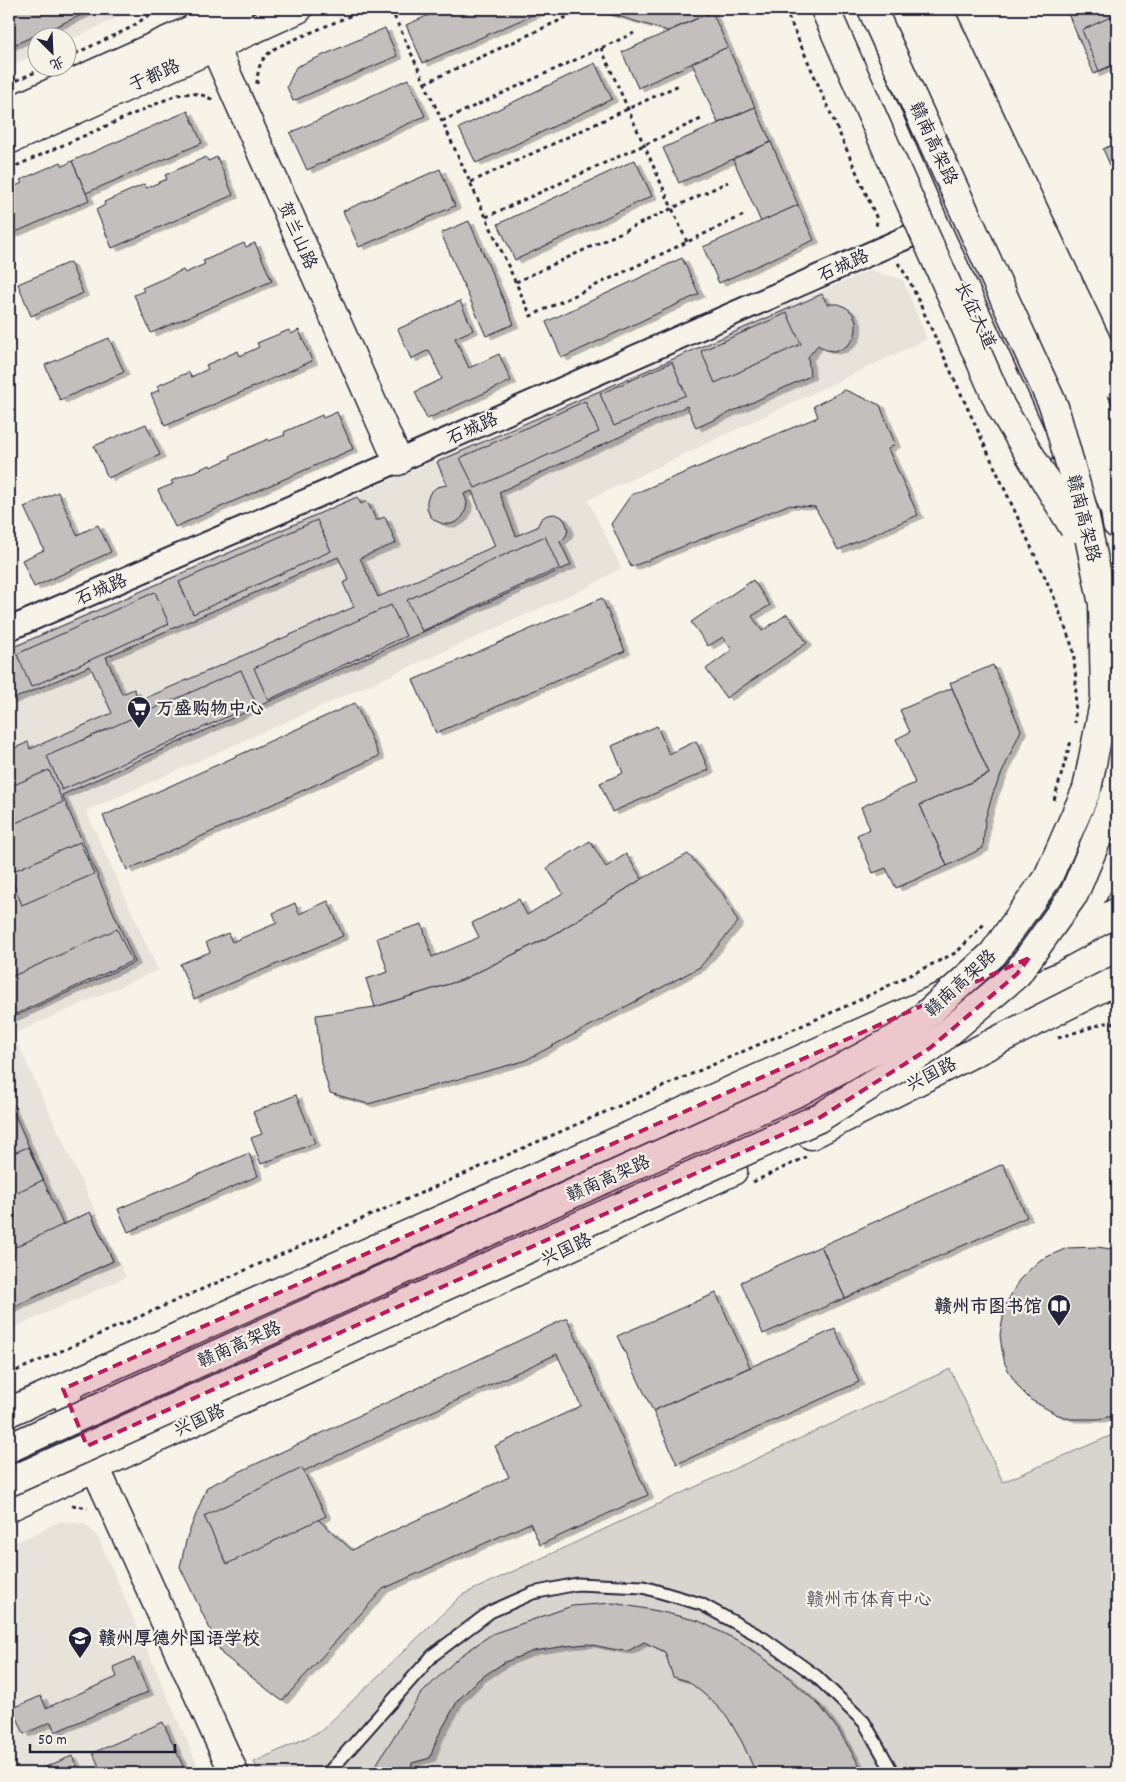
<svg xmlns="http://www.w3.org/2000/svg" width="1126" height="1782" font-family="Dekko,'LXGW WenKai TC',sans-serif">
  <defs>
    <filter id="shadow"><feDropShadow dx="5.5" dy="3" stdDeviation="0" flood-color="#0004"/></filter>
  </defs>
  <rect width="100%" height="100%" fill="#f7f3e8"/>
  <filter id="ink" filterUnits="userSpaceOnUse"><feTurbulence type="fractalNoise" baseFrequency=".02" numOctaves="2"/><feDisplacementMap in="SourceGraphic" scale="10" xChannelSelector="R" yChannelSelector="G"/><feConvolveMatrix kernelMatrix="1 2 1 2 8 2 1 2 1" color-interpolation-filters="sRGB"/></filter>
  <g filter="url(#ink)">
    <g fill="#e7e3db">
      <path d="M9,9H126L123,15L68,41V38H38L37,54L9,67Z"/>
      <path d="M870,270L903,280L927,339L588,500L621,568L588,587L86,811L158,970L13,1034L126,1277L9,1330V647Z"/>
      <path d="M61,1521L85,1524L98,1537L201,1773H9V1546Z"/>
    </g>
    <path fill="#d8d5cf" stroke="#7d7c85" d="M950,1369L1003,1482L1117,1433V1773H259L254,1762L321,1731L462,1595Z"/>
    <g fill="#c2bfbd" stroke="#22223b" fill-rule="evenodd" filter="url(#shadow)">
      <path d="M9,9H95L9,47Z"/>
      <path d="M443,9H546L423,63L406,25Z"/>
      <path d="M594,9H711L712,12L668,31Z"/>
      <path d="M1066,9H1113L1117,18V63L1094,74Z"/>
      <path d="M1110,9H1117V63L1099,71L1082,30L1113,16Z"/>
      <path d="M712,12L728,47L638,88L622,52Z"/>
      <path d="M385,28L397,56L293,101L287,87L296,67Z"/>
      <path d="M728,47L755,107L718,123L692,63Z"/>
      <path d="M595,63L612,99L476,163L459,128Z"/>
      <path d="M408,79L425,116L307,170L290,133Z"/>
      <path d="M755,107L771,142L679,183L663,148Z"/>
      <path d="M188,111L202,143L86,193L72,161Z"/>
      <path d="M771,142L798,205L761,222L733,159Z"/>
      <path d="M1117,143V181L1103,149Z"/>
      <path d="M206,157L208,161L217,157L233,195L112,248L96,210L105,205L104,202L145,184L146,188L167,179L165,175Z"/>
      <path d="M635,160L652,196L515,260L498,224Z"/>
      <path d="M72,161L89,200L9,235V189L22,183L20,180L61,162L63,166Z"/>
      <path d="M440,169L455,206L359,247L343,211Z"/>
      <path d="M798,205L814,240L719,283L703,247Z"/>
      <path d="M469,221L514,324L486,336L441,233Z"/>
      <path d="M244,243L246,247L255,243L272,281L151,333L134,295L144,291L142,288L183,270L185,273L205,264L203,261Z"/>
      <path d="M682,258L699,294L562,358L546,322Z"/>
      <path d="M70,262L83,293L31,316L18,284Z"/>
      <path d="M822,294L827,304H839L847,308L853,314L856,321V330L854,338L849,344L842,349L834,351L826,350L818,345L808,357L810,376L696,428L687,406L499,492L516,536L537,527L541,519L547,515L555,514L562,517L566,523L568,530L566,536L560,542L571,565L62,795L135,962L9,1019V751L28,742L30,749L112,713L90,666L9,701V649L357,497L361,504L367,501L376,520L385,517L396,543L360,558L378,597L495,546L472,491L464,494L467,502L466,509L463,516L458,521L451,524H443L436,521L430,516L427,508V500L430,493L437,487L447,485L437,462ZM338,557L349,580L343,583L354,607L139,701L134,689L122,694L106,657Z"/>
      <path d="M460,301L473,330L455,338L469,368L499,354L511,381L427,419L415,392L442,379L429,350L411,359L398,329Z"/>
      <path d="M787,313L801,344L715,383L701,351Z"/>
      <path d="M289,330L291,334L299,330L312,361L165,426L151,394L159,390L157,386L189,372L191,377L208,369L206,365L238,351L240,356L259,347L257,343Z"/>
      <path d="M109,338L124,372L60,400L45,365Z"/>
      <path d="M672,362L686,395L614,426L600,394Z"/>
      <path d="M845,390L880,405L895,444L888,449L918,515L838,550L815,507L788,505L631,567L611,524L631,495L818,417L814,406Z"/>
      <path d="M585,401L599,432L475,488L460,458Z"/>
      <path d="M337,412L353,449L175,527L158,490L173,484L171,481L210,465L211,467L231,458L230,456L268,439L269,441L285,435L284,432L322,415L323,418Z"/>
      <path d="M146,424L160,455L108,478L94,446Z"/>
      <path d="M58,492L77,535L98,525L111,552L34,587L22,560L44,550L24,507Z"/>
      <path d="M317,520L331,551L193,614L179,582Z"/>
      <path d="M545,536L559,568L422,631L407,600Z"/>
      <path d="M753,580L770,605L752,616L762,631L787,614L807,643L726,698L706,669L732,650L723,637L708,646L691,622Z"/>
      <path d="M155,592L169,624L31,687L17,654Z"/>
      <path d="M602,598L625,651L436,733L413,680Z"/>
      <path d="M391,605L406,636L268,700L254,668Z"/>
      <path d="M993,665L1021,730L993,793L985,820L983,848L947,866L920,805L989,774L950,683Z"/>
      <path d="M241,670L256,704L62,790L47,756Z"/>
      <path d="M952,688L989,774L920,805L947,866L896,888L886,868L873,873L857,835L870,829L861,807L915,783L896,739L910,732L900,710Z"/>
      <path d="M355,703L379,756L127,870L103,816Z"/>
      <path d="M657,726L669,754L696,741L709,770L612,812L600,783L623,773L612,746Z"/>
      <path d="M49,770L63,802L9,826V787Z"/>
      <path d="M590,841L606,867L626,854L642,879L555,934L462,980L375,1007L366,979L388,972L377,938L422,924L432,957L471,941L479,937L472,923L519,899L527,915L563,893L547,868Z"/>
      <path d="M80,842L94,874L22,905L9,873Z"/>
      <path d="M688,854L723,894L738,922L700,967L524,1061L368,1104L330,1093L321,1063L316,1015L375,1007L462,980L555,934L642,879Z"/>
      <path d="M328,901L343,936L194,999L180,964L210,952L206,942L228,933L232,942L277,923L273,913L295,903L299,914Z"/>
      <path d="M117,929L132,961L9,1017V978Z"/>
      <path d="M296,1095L315,1143L261,1164L251,1138L262,1134L253,1112Z"/>
      <path d="M9,1101L63,1225L90,1212L113,1261L9,1309Z"/>
      <path d="M28,1147L43,1180L9,1196V1155Z"/>
      <path d="M249,1153L258,1176L128,1232L118,1209Z"/>
      <path d="M1003,1164L1027,1217L845,1298L821,1246Z"/>
      <path d="M90,1212L113,1261L9,1309V1250Z"/>
      <path d="M1117,1231V1415L1099,1419H1070L1056,1414L1031,1400L1020,1389L1012,1377L1005,1364L1002,1350L1000,1335L1005,1306L1019,1280L1040,1260L1067,1248L1097,1247L1111,1249Z"/>
      <path d="M821,1246L845,1298L763,1334L741,1282Z"/>
      <path d="M716,1293L750,1367L653,1411L617,1336Z"/>
      <path d="M567,1318L648,1495L540,1545L530,1523L383,1589L282,1701L222,1654L180,1567L187,1537L207,1487ZM557,1354L581,1406L495,1446L509,1477L352,1550L312,1514L293,1476Z"/>
      <path d="M835,1329L859,1382L677,1464L653,1411Z"/>
      <path d="M302,1468L326,1516L227,1564L204,1516Z"/>
      <path d="M613,1603L658,1611L699,1621L741,1642L785,1674L820,1706L839,1731L864,1773H756L742,1742L728,1718L711,1700L688,1681L673,1677L665,1652L644,1642L628,1651L617,1650L588,1644L566,1646L534,1651L505,1662L479,1679L458,1700L437,1738L430,1758L412,1763L410,1773H371L420,1695L459,1657L492,1634L572,1606Z"/>
      <path d="M134,1658L148,1692L55,1732L51,1722L24,1734L13,1708L41,1696L46,1708L117,1677L113,1667Z"/>
      <path d="M163,1722L186,1773H102L93,1753Z"/>
      <path d="M72,1756L80,1773H31Z"/>
    </g>
    <g fill="none" stroke-linecap="round" stroke-linejoin="round">
      <g stroke="#22223b" stroke-width="15">
        <path id="service" d="M325,1773L329,1772L433,1655L490,1612L533,1593L577,1584L643,1587L701,1604L763,1638L816,1676L864,1722L893,1773"/>
      </g>
      <g stroke="#22223b" stroke-width="26">
        <path id="minor" d="M9,629L398,461L935,225"/>
      </g>
      <g stroke="#22223b" stroke-width="31">
        <g id="tertiary">
          <path d="M198,9L398,461"/>
          <path d="M63,1389L95,1467L234,1773"/>
        </g>
      </g>
      <g stroke="#22223b" stroke-width="31">
        <g id="secondary">
          <path d="M9,112L238,9"/>
          <path d="M9,140L298,9"/>
        </g>
      </g>
      <g stroke="#22223b" stroke-width="31">
        <g id="primary">
          <path d="M841,9L935,225L1039,452"/>
          <path d="M921,9L1117,452"/>
          <path d="M1060,937L1090,899L1117,849"/>
          <path d="M811,1135L1117,980"/>
          <path d="M9,1412L1051,948L1117,912"/>
          <path d="M9,1507L733,1171"/>
        </g>
      </g>
      <g stroke="#22223b" stroke-width="31">
        <g id="trunk">
          <path d="M902,9L1074,401L1115,510L1117,524"/>
          <path d="M938,9L1117,385"/>
        </g>
      </g>
      <g stroke="#22223b" stroke-width="3" stroke-dasharray="4 4" stroke-linecap="butt">
        <path d="M391,9L531,316L744,215"/>
        <path d="M785,9L877,219L876,229"/>
        <path d="M601,48L687,242"/>
        <path d="M68,57L130,28L149,15L151,9"/>
        <path d="M425,83L582,10"/>
        <path d="M9,84L44,68"/>
        <path d="M257,84C258,64 261,58 277,47L366,9"/>
        <path d="M442,121L634,33"/>
        <path d="M9,169L174,96C189,92 199,92 213,100"/>
        <path d="M471,182L679,85"/>
        <path d="M486,217L701,119"/>
        <path d="M898,263L909,280L1054,597L1073,649L1076,680L1075,723"/>
        <path d="M516,282L728,182"/>
        <path d="M1054,800L1071,741"/>
        <path d="M1058,1038L1105,1023H1117"/>
        <path d="M753,1182L806,1157"/>
        <path d="M9,1374L851,1004L957,952L984,924"/>
        <path d="M72,1505L88,1508"/>
      </g>
      <use href="#service" stroke="#f7f3e8" stroke-width="11"/>
      <use href="#minor" stroke="#f7f3e8" stroke-width="22"/>
      <use href="#tertiary" stroke="#f7f3e8" stroke-width="28"/>
      <use href="#secondary" stroke="#f7f3e8" stroke-width="28"/>
      <use href="#primary" stroke="#f7f3e8" stroke-width="28"/>
      <use href="#trunk" stroke="#f7f3e8" stroke-width="28"/>
      <g stroke="#22223b" stroke-width="31" stroke-linecap="butt">
        <g id="trunk-bridge">
          <path d="M825,9L1001,407L1074,528"/>
          <path d="M9,1448L800,1091L906,1033L993,954L1048,877L1087,789L1105,698L1103,604L1085,517L1054,407L872,9"/>
          <path d="M9,1482L819,1118L930,1048L1017,974L1074,894L1117,791"/>
        </g>
      </g>
      <use href="#trunk-bridge" stroke="#f7f3e8" stroke-width="28"/>
    </g>
  </g>
  <path fill="#c2185b" fill-opacity="0.2" stroke="#c2185b" stroke-width="4" stroke-dasharray="10 6" stroke-linejoin="round" d="M1029,958L1017,974L930,1048L819,1118L87,1446L63,1389Z"/>
  <defs>
    <g id="supermarket-pin" transform="scale(1.25)"><path d="M0 17L-7.5 6A9.5 9.5 0 1 1 7.5 6Z" fill="#22223b" stroke="#f7f3e8"/><path d="M-6-5.5h2.5l.6 2H6L4.5 2H-2.5L-4.4-4H-6ZM-1.5 3.2a1.3 1.3 0 1 0 .1 0ZM3 3.2a1.3 1.3 0 1 0 .1 0Z" fill="#fff"/></g>
    <g id="library-pin" transform="scale(1.25)"><path d="M0 17L-7.5 6A9.5 9.5 0 1 1 7.5 6Z" fill="#22223b" stroke="#f7f3e8"/><path d="M-6-4Q-3-5.5-.7-3.5V5Q-3 3-6 4ZM6-4Q3-5.5 .7-3.5V5Q3 3 6 4Z" fill="#fff"/></g>
    <g id="school-pin" transform="scale(1.25)"><path d="M0 17L-7.5 6A9.5 9.5 0 1 1 7.5 6Z" fill="#22223b" stroke="#f7f3e8"/><path d="M0-5L7-2L0 1L-7-2ZM-4 1L0 2.5L4 1V4Q0 6-4 4Z" fill="#fff"/></g>
  </defs>
  <g fill-rule="evenodd">
    <use href="#supermarket-pin" x="139" y="708"/>
    <use href="#library-pin" x="1059" y="1306"/>
    <use href="#school-pin" x="80" y="1638"/>
  </g>
  <g text-anchor="middle" stroke-width="4.5" stroke-linejoin="round" paint-order="stroke">
    <g font-size="18" fill="#22223b" stroke="#f7f3e8">
      <text transform="translate(154 75) rotate(-24)" y="6">于都路</text>
      <text transform="translate(934 143) rotate(65)" y="6">赣南高架路</text>
      <text transform="translate(298 235) rotate(66)" y="6">贺兰山路</text>
      <text transform="translate(843 265) rotate(-24)" y="6">石城路</text>
      <text transform="translate(976 315) rotate(65)" y="6">长征大道</text>
      <text transform="translate(472 428) rotate(-24)" y="6">石城路</text>
      <text transform="translate(1084 518) rotate(76)" y="6">赣南高架路</text>
      <text transform="translate(101 589) rotate(-23)" y="6">石城路</text>
      <text transform="translate(960 983) rotate(-43)" y="6">赣南高架路</text>
      <text transform="translate(931 1074) rotate(-27)" y="6">兴国路</text>
      <text transform="translate(608 1178) rotate(-24)" y="6">赣南高架路</text>
      <text transform="translate(566 1249) rotate(-25)" y="6">兴国路</text>
      <text transform="translate(239 1344) rotate(-24)" y="6">赣南高架路</text>
      <text transform="translate(199 1420) rotate(-25)" y="6">兴国路</text>
    </g>
    <g font-size="18" font-weight="bold" fill="#22223b" stroke="#f7f3e8" text-anchor="start">
      <text x="156" y="714">万盛购物中心</text>
      <text x="1042" y="1312" text-anchor="end">赣州市图书馆</text>
      <text x="98" y="1644">赣州厚德外国语学校</text>
    </g>
    <g font-size="18" fill="#504f60" stroke="#f7f3e8">
      <text x="869" y="1605">赣州市体育中心</text>
    </g>
  </g>
  <rect width="1126" height="1782" fill="none" stroke="#f7f3e8" stroke-width="30"/>
  <rect x="15" y="15" width="1096" height="1752" fill="none" stroke="#22223b" stroke-width="2" filter="url(#ink)"/>
  <g transform="translate(52 52) rotate(156)"><circle r="24" fill="#f7f3e8" stroke="#a29fa3"/>
  <path d="M0-4L9 19L0 12L-9 19Z" fill="#22223b"/>
  <text y="-8" font-size="14" font-weight="bold" text-anchor="middle" fill="#22223b">北</text>
  </g>
  <path d="M30 1744v8h145v-8" fill="none" stroke="#22223b" stroke-width="2.5"/>
  <text x="38" y="1744" font-size="15" fill="#22223b" stroke="#f7f3e8" stroke-width="4" paint-order="stroke">50 m</text>
</svg>
